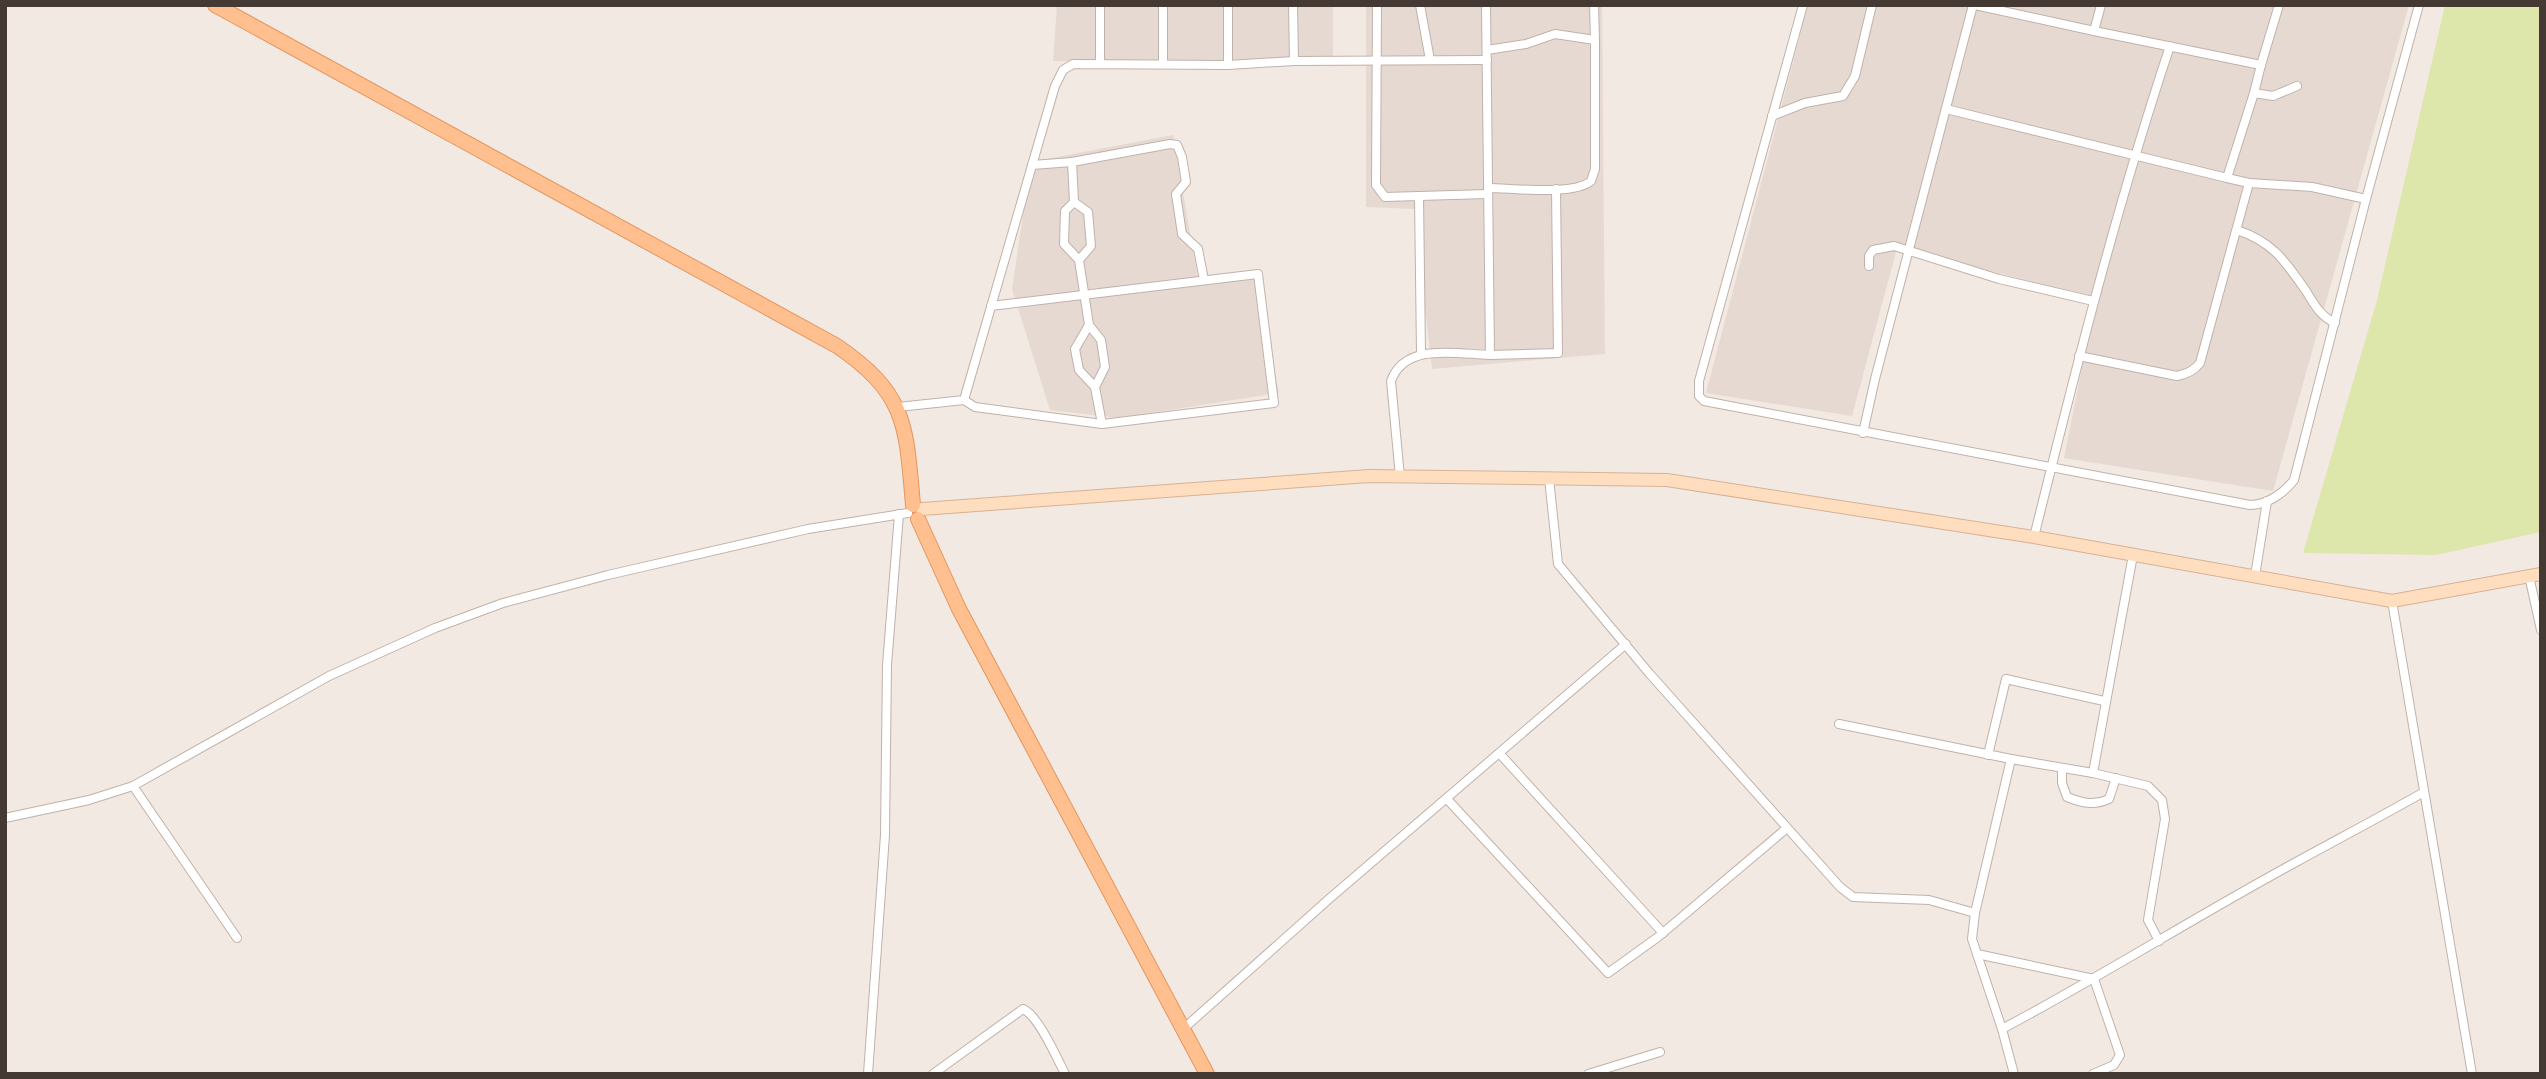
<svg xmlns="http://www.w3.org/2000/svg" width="2546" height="1079" font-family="Montserrat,sans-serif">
  <rect width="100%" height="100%" fill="#f2e9e3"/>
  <g fill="#e6d9d1">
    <path d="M1057,5H1333V64L1053,61Z"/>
    <path d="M1366,5H1602L1605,354L1432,369L1414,209L1366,207Z"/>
    <path d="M1808,5H2409L2273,491L2064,458L2096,297L1897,248L1852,416L1706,393Z"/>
    <path d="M1173,135L1198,279L1254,273L1279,393L1118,418L1050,410L1012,289L1031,162Z"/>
  </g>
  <path fill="#dde7ab" d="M2445,5H2541V532L2436,555L2303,553L2377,300Z"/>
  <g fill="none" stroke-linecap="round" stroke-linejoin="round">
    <g stroke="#c0b2a9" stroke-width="10">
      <g id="street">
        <path d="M1163,5V64"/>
        <path d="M1228,5V65"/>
        <path d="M1293,5L1294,61"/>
        <path d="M1377,5L1376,185L1385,197L1419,196L1421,354"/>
        <path d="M1420,5L1430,60"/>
        <path d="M1803,5L1699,381V396L1704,401L2250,505C2267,505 2284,493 2294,480L2366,199L2312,187L2249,183L2227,178"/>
        <path d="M1975,5L2094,31L2101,5"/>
        <path d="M2094,31L2261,65L2279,5"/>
        <path d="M1487,50L1526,44L1555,34L1595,40L1594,5"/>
        <path d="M1100,64V5"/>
        <path d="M2254,93L2261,65"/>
        <path d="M1946,109L2227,178L2254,93L2273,96L2297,86"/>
        <path d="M1772,116L1805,103L1843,96L1855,76L1872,5"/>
        <path d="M1072,162L1074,202L1065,211L1064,244L1079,260L1089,325L1075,349L1079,370L1095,387L1102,424"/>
        <path d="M1032,165L1072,162L1170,144L1177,145L1182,157L1186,182L1176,194L1182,234L1198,249L1204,280"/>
        <path d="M1488,188C1513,188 1573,196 1591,181L1595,169V40"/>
        <path d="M1419,196L1487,194"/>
        <path d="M2366,199L2419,5"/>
        <path d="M1074,202L1088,212L1091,246L1079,260"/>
        <path d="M2237,230C2273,242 2285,261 2306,291C2314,304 2320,316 2335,323"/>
        <path d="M1869,266V256L1873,250L1894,246L1999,279L2093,301"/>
        <path d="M1089,325L1101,340L1105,367L1095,387"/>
        <path d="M1490,355L1558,353L1556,189"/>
        <path d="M2079,356L2177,376C2187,374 2194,371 2200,363L2249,183"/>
        <path d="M964,400L975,407L1102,424L1274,403L1258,274L991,306"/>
        <path d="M898,407L964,400L1055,86L1063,70L1073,64L1228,65L1294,61L1487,60"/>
        <path d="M1863,433L1875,379L1973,5"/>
        <path d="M1400,477L1391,381C1405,342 1456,354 1490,355L1486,5"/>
        <path d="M1549,478L1558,564L1649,673L1840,887L1853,897L1929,900L1975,913L2011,759L2093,773L2148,786L2162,800L2165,819L2148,920L2159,941"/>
        <path d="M2034,537C2075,372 2116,208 2170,46"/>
        <path d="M2255,576L2267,501"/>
        <path d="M2529,576L2541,630"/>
        <path d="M2392,601L2472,1074"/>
        <path d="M1839,724L2011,759"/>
        <path d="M1500,754L1663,933"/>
        <path d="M1988,755L2006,679L2104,701"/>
        <path d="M2062,768V783L2067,797C2082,803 2094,806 2109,799L2116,778"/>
        <path d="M2093,773L2133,555"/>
        <path d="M133,786L237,938"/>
        <path d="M1447,799L1608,973L1658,937L1787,828"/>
        <path d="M5,818L89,800L133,786L329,676L435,628L503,603L608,575L808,529L908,513"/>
        <path d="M1975,913L1972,939L2002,1029L2014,1074"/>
        <path d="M1977,954L2094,979L2120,1055L2114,1065L2093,1074"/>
        <path d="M2002,1029C2102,976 2198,915 2298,861C2340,838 2382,816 2424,792"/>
        <path d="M1182,1030L1329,899L1626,644"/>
        <path d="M868,1074L885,835L887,665L899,514"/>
        <path d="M933,1074L1023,1009C1038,1015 1057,1058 1065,1074"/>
        <path d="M1588,1074L1660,1052"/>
      </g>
    </g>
    <g stroke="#d6b294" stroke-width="14">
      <path id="secondary" d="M922,509L1369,476L1667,480L2034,537L2392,601L2541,574"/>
    </g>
    <g stroke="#e4965f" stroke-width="16">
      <g id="primary">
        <path d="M215,5L837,346C907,394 906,425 913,505"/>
        <path d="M918,519L959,609L1207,1074"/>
      </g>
    </g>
    <use href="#street" stroke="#fff" stroke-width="8"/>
    <use href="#secondary" stroke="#ffdec0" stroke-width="12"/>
    <use href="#primary" stroke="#ffbf8f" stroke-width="14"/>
  </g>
  <rect width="2546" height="1079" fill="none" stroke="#443933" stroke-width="14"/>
</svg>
